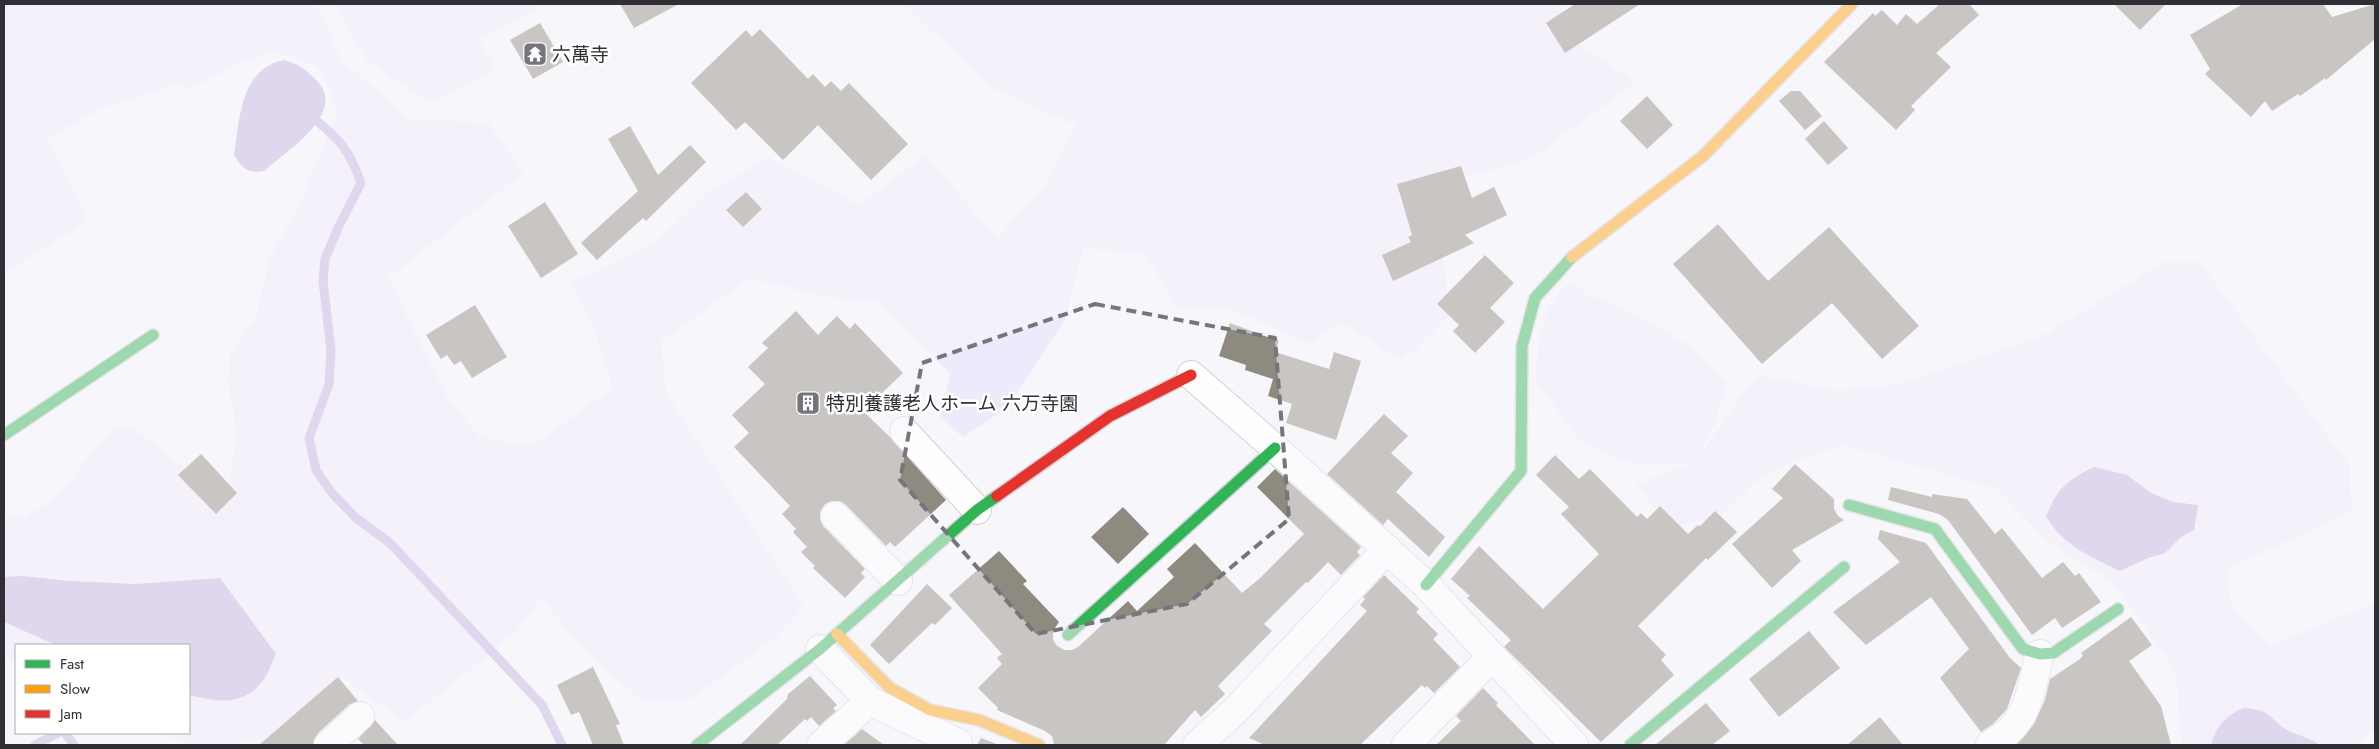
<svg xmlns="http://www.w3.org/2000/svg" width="2379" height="749" font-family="Jost,'Noto Sans JP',sans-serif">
  <rect width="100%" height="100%" fill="#f7f6fa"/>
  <g fill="#efeafb">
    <path d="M4,4H316L341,60L410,120L488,122L523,173L388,278L449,401L480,437L532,446L613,388L593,325L572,282L604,269L657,241L709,192L768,158L859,205L925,156L998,238L1047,183L1076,125L995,89L903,4H1566L1553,29L1636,82L1532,158L1452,181L1438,214L1450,314L1419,346L1401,360L1341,322L1311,344L1232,309L1178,307L1145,253L1083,248L1065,320L1007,408L963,437L940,417L950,374L879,302L814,295L777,283L748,280L661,341L666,393L804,607L775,638L691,699L643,702L586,652L541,598L515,633L405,722L342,677L276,734L232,745H191L159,733H189V645H16V663L4,656V515L26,518L57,496L114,426H131L226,501L237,434L229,385L230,353L257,315L269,259L297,211L338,110L318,66L275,52L235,65L193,88L172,85L105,107L46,138L88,221L4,273Z"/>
    <path d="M334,4H547L479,40L496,70L429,103L367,61Z"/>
    <path d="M2165,262H2199L2349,465L2352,511L2227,569L2231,606L2271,645L2375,603V730L2353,745H2182L2176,671L2114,583L2049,543L1997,489L1844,445L1789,462L1755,482L1716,520L1671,525L1635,485L1692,464L1638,465L1608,456L1578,439L1550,399L1537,386C1535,349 1540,303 1572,281L1589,297L1603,298L1691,346L1713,367L1726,385L1715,421L1697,459L1739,399L1758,375L1837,391L1900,384L2044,335Z"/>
  </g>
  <g fill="#bfb1df">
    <path d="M284,60C300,65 304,68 316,80C349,112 287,151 264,171C248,174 242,168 234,155C240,118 240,69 284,60Z"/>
    <path d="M2094,467L2127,475L2151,493L2173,502L2198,505L2194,530L2181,537L2165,553L2148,558L2120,571C2091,557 2062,545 2046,516C2059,487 2066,481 2094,467Z"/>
    <path d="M21,576L70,581L136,584L220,578L276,654C272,661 269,672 264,679C244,707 217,702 189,695V645H56L4,622V577Z"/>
    <path d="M2244,708C2275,711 2266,717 2287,730C2297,736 2311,737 2319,745H2211C2216,726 2226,715 2244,708Z"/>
  </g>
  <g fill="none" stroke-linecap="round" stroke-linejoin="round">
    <g stroke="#bfb1df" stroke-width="9">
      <path d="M310,115C338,139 348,146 361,183L338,228L325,259L323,281L331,350L329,384L309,438L316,470L332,493L356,518L390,543L542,705L562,745"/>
      <path d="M65,733L74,745"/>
      <path d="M35,745L58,733"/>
    </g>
  </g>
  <g fill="#8e8a80">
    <path d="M620,4H679L634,28Z"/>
    <path d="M1575,4H1640L1565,53L1546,23Z"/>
    <path d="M1940,4H1969L1979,15L1936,53L1951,67L1911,106L1915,110L1896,130L1824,62L1873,13L1875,16L1882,10L1897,25L1906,14L1917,24Z"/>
    <path d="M2114,4H2166L2140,30Z"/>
    <path d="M2243,4H2323L2332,17L2375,4V39L2326,80L2325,78L2300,96L2298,94L2272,111L2265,101L2251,117L2205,74L2210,69L2190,35Z"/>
    <path d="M540,23L563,62L533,79L510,40Z"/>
    <path d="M760,29L808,79L813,74L825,87L831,81L841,91L849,83L908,144L871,180L818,125L783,160L745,122L736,130L691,83L746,30L752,37Z"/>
    <path d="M1791,91H1800L1822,116L1805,130L1779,101Z"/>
    <path d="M1647,96L1673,125L1647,149L1620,121Z"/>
    <path d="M1824,121L1848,148L1828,165L1805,139Z"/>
    <path d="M630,126L658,175L690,145L706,162L646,221L643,218L597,260L581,243L638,191L608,139Z"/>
    <path d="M1461,166L1472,198L1494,187L1507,215L1465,235L1474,243L1393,281L1382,255L1411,242L1408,237L1412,235L1397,184Z"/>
    <path d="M746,192L762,209L743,227L726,210Z"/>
    <path d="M545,202L578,254L541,278L508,226Z"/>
    <path d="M1718,224L1768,281L1829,227L1919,326L1882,359L1832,303L1762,364L1673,264Z"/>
    <path d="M1485,255L1514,283L1490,308L1505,322L1475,353L1453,331L1459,325L1437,304Z"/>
    <path d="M475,305L507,357L472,378L461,361L454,365L447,355L441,359L426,335Z"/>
    <path d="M796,311L818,335L837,316L850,329L855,323L903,373L863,411L891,438L946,500L895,547L890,542L886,546L846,505L840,501H832L825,504L820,512V519L823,526L865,569L861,573L865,577L845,598L813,568L815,566L801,552L807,547L793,532L796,529L782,514L790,506L734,447L749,433L732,415L765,384L748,367L768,348L762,343Z"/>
    <path d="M1230,323L1279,341L1275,352L1329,369L1334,352L1361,361L1336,440L1286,423L1292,404L1268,396L1273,379L1245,370L1246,365L1219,356Z"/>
    <path d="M1384,414L1408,436L1391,453L1413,473L1396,492L1445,537L1429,557L1388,519L1383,525L1327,474Z"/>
    <path d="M201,454L237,493L216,514L178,475Z"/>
    <path d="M1555,455L1579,479L1590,469L1637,517L1641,513L1647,519L1660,506L1688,534L1698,525L1700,526L1715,511L1737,532L1708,560L1706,558L1638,626L1666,655L1661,660L1674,675L1601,742L1504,647L1511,640L1467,598L1470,596L1451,579L1479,546L1543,609L1599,554L1561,514L1569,507L1536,475Z"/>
    <path d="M1795,464L1834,499V509L1838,516L1844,520L1792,550L1801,561L1772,588L1732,544L1783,498L1772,489Z"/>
    <path d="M1275,469L1361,547L1357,552L1360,555L1341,575L1328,562L1308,583L1306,582L1264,624L1272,631L1218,686L1225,694L1201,717L1195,710L1164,745H1054L1052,736L1045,731L997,710L998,708L978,688L1002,664L997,658L1002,654L949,595L999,551L1027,581L1023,584L1059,622L1053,631V639L1056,645L1064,650H1072L1078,647L1128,601L1137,611L1174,577L1167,569L1195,543L1242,593L1259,579L1304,534L1257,487Z"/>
    <path d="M1891,487L1932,497V494L1967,499L1995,534L2002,528L2042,578L2063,562L2075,576L2079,573L2101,602L2062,628L2055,618L2032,635L1948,520L1939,514L1888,500Z"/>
    <path d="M1123,507L1149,534L1118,564L1091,537Z"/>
    <path d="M1880,530L1926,543L2010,658L2021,668L2007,709L1993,724L1981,732L1940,678L1969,649L1931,597L1866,645L1833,612L1900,562L1878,539Z"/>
    <path d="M1384,575L1419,609L1416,612L1438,634L1433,639L1460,667L1434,693L1427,686L1425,688L1422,685L1360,745H1265L1249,738L1367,611L1360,605L1365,599L1363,597Z"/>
    <path d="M927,584L952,608L935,625L932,623L889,664L870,645Z"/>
    <path d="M2131,617L2152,645L2129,661L2161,706L2171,745H2016L2034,724L2045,700L2050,679L2080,659L2083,655L2081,653Z"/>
    <path d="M1809,631L1840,668L1779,717L1749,679Z"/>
    <path d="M593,667L620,724L616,725L624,745H593L579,712L571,715L557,685Z"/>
    <path d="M810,676L837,705L833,708L836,711L819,726L811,717L807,721L805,719L777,745H740L787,699L788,694Z"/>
    <path d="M338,677L358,701L350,704L318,733L313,745H259Z"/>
    <path d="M1483,688L1498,703L1496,705L1535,745H1436L1461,721L1456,716Z"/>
    <path d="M1706,703L1730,731L1712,745H1655Z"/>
    <path d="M1880,717L1903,745H1847Z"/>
    <path d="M375,720L398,745H364L358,739Z"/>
    <path d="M862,729L884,745H844Z"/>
    <path d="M981,738L999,745H977Z"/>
  </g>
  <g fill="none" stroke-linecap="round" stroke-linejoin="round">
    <g stroke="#d3d1d7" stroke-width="30">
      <g id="street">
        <path d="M1191,375L1275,448L1426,585L1574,745"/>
        <path d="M904,431L977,510"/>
        <path d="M835,516L898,581"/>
        <path d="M820,649L870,701L958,743L956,745"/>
        <path d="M328,745L360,716"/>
        <path d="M821,745L870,701"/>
        <path d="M1197,745L1235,711L1387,549"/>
        <path d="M1406,745L1492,656"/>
        <path d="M1990,745C2030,722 2029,695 2040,654"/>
      </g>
    </g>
    <g stroke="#d3d1d7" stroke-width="14">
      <g id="fast">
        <path d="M4,435L153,335"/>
        <path d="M1849,505L1935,529L2023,649L2040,654L2053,653L2118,609"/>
        <path d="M1426,585L1521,471L1522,346L1535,298L1572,257"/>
        <path d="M1068,635L1275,448"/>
        <path d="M697,745L820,649L977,510L997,496"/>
        <path d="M1630,745L1844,567"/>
      </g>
    </g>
    <g stroke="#d3d1d7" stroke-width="14">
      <g id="slow">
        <path d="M1572,257L1703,156L1852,4"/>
        <path d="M837,634L890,688L930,710L979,720L1039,745"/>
      </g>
    </g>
    <g stroke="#d3d1d7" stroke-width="14">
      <path id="jam" d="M997,496L1110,416L1191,375"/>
    </g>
    <use href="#street" stroke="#fefefe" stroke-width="28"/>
    <use href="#fast" stroke="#30b455" stroke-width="11"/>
    <use href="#slow" stroke="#ff9f0a" stroke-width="11"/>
    <use href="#jam" stroke="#e5322d" stroke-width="11"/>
  </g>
  <path d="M0 0H2379V749H0ZM1095,304L1275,338L1289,519L1187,604L1036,634L900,480L922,363Z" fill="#f7f6fa" fill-opacity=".55" fill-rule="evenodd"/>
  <path fill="none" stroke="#76757b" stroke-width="4" stroke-dasharray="10 6" stroke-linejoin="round" d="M1095,304L1275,338L1289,519L1187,604L1036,634L900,480L922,363Z"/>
  <defs>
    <g id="temple-square" transform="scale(1.25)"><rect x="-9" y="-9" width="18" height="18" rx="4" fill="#76757b" stroke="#fff"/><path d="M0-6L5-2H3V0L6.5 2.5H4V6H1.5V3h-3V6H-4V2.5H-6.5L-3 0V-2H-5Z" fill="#fff"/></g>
    <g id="building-square" transform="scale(1.25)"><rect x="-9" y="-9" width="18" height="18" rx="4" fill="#76757b" stroke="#fff"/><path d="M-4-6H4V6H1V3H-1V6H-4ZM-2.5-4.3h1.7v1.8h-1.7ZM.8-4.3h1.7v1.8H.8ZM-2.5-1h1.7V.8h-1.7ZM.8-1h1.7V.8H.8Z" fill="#fff"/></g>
  </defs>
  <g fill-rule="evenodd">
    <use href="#temple-square" x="535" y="54"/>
    <use href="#building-square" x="808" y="403"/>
  </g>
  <g text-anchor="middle" stroke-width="5" stroke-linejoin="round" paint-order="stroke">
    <g font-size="19" fill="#312f36" stroke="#fff" text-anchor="start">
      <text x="552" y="61">六萬寺</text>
      <text x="826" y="410">特別養護老人ホーム 六万寺園</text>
    </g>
  </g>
  <rect width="2379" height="749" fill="none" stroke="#312f36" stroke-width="10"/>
  <rect x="15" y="644" width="175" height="90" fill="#ffffff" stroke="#adacaf"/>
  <rect x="25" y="660" width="25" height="8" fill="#30b455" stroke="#adacaf"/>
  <text x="60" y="669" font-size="15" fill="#312f36">Fast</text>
  <rect x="25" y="685" width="25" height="8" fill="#ff9f0a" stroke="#adacaf"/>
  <text x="60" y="694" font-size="15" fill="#312f36">Slow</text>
  <rect x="25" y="710" width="25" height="8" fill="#e5322d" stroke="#adacaf"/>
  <text x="60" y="719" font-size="15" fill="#312f36">Jam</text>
</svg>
